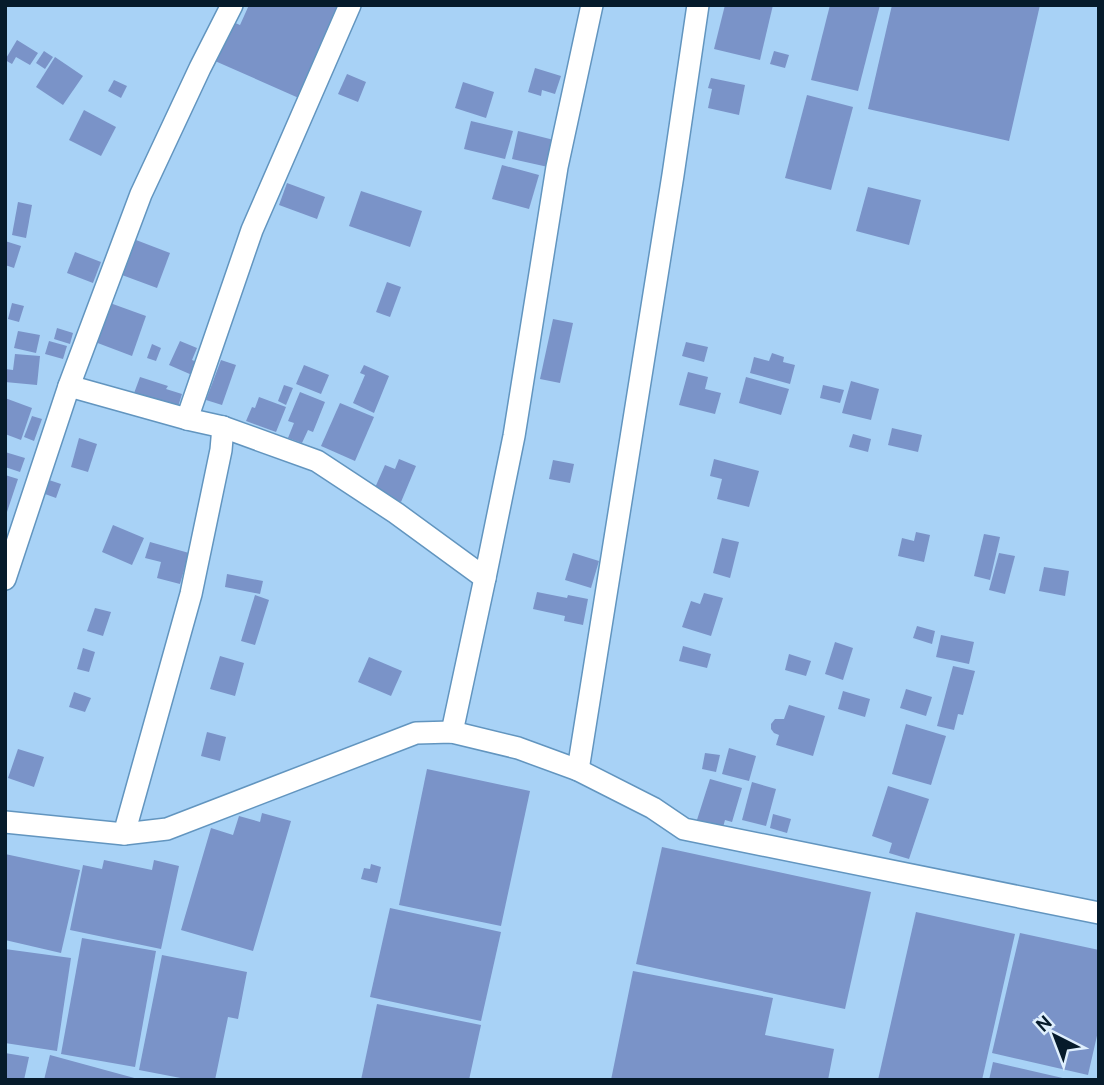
<svg xmlns="http://www.w3.org/2000/svg" width="1104" height="1085" font-family="Cabin,sans-serif">
  <rect width="100%" height="100%" fill="#a8d2f6"/>
  <g fill="#7a93c8">
    <path d="M249,5H344L301,99L215,61L233,22L240,25Z"/>
    <path d="M725,5H773L760,60L714,49Z"/>
    <path d="M830,5H880L858,91L811,80Z"/>
    <path d="M892,5H1040L1009,141L868,109Z"/>
    <path d="M17,40L38,53L30,65L16,57L12,64L5,60Z"/>
    <path d="M44,51L53,57L45,69L36,63Z"/>
    <path d="M774,51L789,55L785,68L770,64Z"/>
    <path d="M55,57L83,76L63,105L36,87Z"/>
    <path d="M535,68L561,76L555,94L542,90L541,96L528,92Z"/>
    <path d="M347,74L366,82L358,102L338,94Z"/>
    <path d="M711,78L745,85L739,115L708,108L712,89L708,88Z"/>
    <path d="M114,80L127,86L121,98L108,91Z"/>
    <path d="M463,82L494,92L486,118L455,108Z"/>
    <path d="M807,95L853,107L831,190L785,178Z"/>
    <path d="M84,110L116,127L101,156L69,140Z"/>
    <path d="M471,121L513,131L505,159L464,149Z"/>
    <path d="M518,131L554,140L548,167L512,159Z"/>
    <path d="M502,165L539,175L529,209L492,199Z"/>
    <path d="M287,183L325,197L317,219L279,205Z"/>
    <path d="M868,187L921,200L909,245L856,231Z"/>
    <path d="M361,191L422,211L410,247L349,226Z"/>
    <path d="M18,202L32,205L26,238L12,235Z"/>
    <path d="M136,240L170,253L157,288L122,275Z"/>
    <path d="M5,241L21,246L14,268L5,265Z"/>
    <path d="M75,252L101,262L93,283L67,273Z"/>
    <path d="M387,282L401,287L390,317L376,312Z"/>
    <path d="M12,303L24,306L19,322L8,319Z"/>
    <path d="M110,303L146,316L132,356L95,342Z"/>
    <path d="M553,319L573,323L560,383L540,379Z"/>
    <path d="M57,328L73,333L70,344L54,339Z"/>
    <path d="M18,331L40,335L36,353L14,348Z"/>
    <path d="M49,341L67,346L63,359L45,354Z"/>
    <path d="M180,341L197,348L192,360L197,362L192,375L169,365Z"/>
    <path d="M686,342L708,347L704,362L682,356Z"/>
    <path d="M152,344L161,348L156,361L147,358Z"/>
    <path d="M772,353L784,357L783,362L795,365L790,384L750,373L754,357L769,361Z"/>
    <path d="M15,354L40,356L37,385L5,382V369L13,370Z"/>
    <path d="M221,360L236,365L222,405L206,400Z"/>
    <path d="M304,365L329,375L321,394L296,384Z"/>
    <path d="M364,365L389,376L374,413L353,403L365,375L360,373Z"/>
    <path d="M688,372L708,377L705,389L721,393L715,414L679,405Z"/>
    <path d="M140,377L168,386L166,389L182,394L177,410L133,396Z"/>
    <path d="M746,377L789,389L781,415L739,403Z"/>
    <path d="M851,381L879,389L871,420L842,413Z"/>
    <path d="M284,385L293,388L286,405L278,401Z"/>
    <path d="M823,385L844,390L840,403L820,398Z"/>
    <path d="M300,392L325,402L313,432L308,430L302,443L288,438L294,423L288,421Z"/>
    <path d="M259,397L286,407L276,432L246,421L252,407L255,408Z"/>
    <path d="M5,398L32,408L21,440L5,434Z"/>
    <path d="M340,403L374,417L355,461L321,446Z"/>
    <path d="M32,416L42,419L34,441L24,437Z"/>
    <path d="M892,428L922,435L918,452L888,445Z"/>
    <path d="M853,434L871,439L868,452L849,447Z"/>
    <path d="M79,438L97,444L88,472L71,467Z"/>
    <path d="M5,452L25,458L20,472L5,467Z"/>
    <path d="M399,459L416,466L401,502L374,490L385,465L395,469Z"/>
    <path d="M714,459L759,471L749,507L717,499L722,479L710,476Z"/>
    <path d="M553,460L574,464L570,483L549,479Z"/>
    <path d="M5,475L18,479L6,515H5Z"/>
    <path d="M49,480L61,484L56,498L45,494Z"/>
    <path d="M113,525L144,538L132,565L102,552Z"/>
    <path d="M916,532L930,535L924,562L898,556L902,538L914,541Z"/>
    <path d="M984,534L1000,537L990,580L974,576Z"/>
    <path d="M722,538L739,542L730,578L713,573Z"/>
    <path d="M150,542L189,553L180,584L157,578L161,562L145,558Z"/>
    <path d="M573,553L599,561L591,588L565,580Z"/>
    <path d="M999,553L1015,556L1005,594L989,590Z"/>
    <path d="M1044,567L1069,571L1065,596L1039,591Z"/>
    <path d="M227,574L263,581L260,594L225,587Z"/>
    <path d="M537,592L567,598L568,595L588,599L583,625L564,621L565,616L533,609Z"/>
    <path d="M704,593L723,598L711,636L682,627L691,601L700,604Z"/>
    <path d="M255,595L269,600L255,645L241,641Z"/>
    <path d="M95,608L111,612L103,636L87,631Z"/>
    <path d="M917,626L935,631L932,644L913,638Z"/>
    <path d="M941,635L974,642L969,664L936,657Z"/>
    <path d="M835,642L853,648L843,680L825,674Z"/>
    <path d="M683,646L711,654L707,668L679,661Z"/>
    <path d="M83,648L95,652L89,672L77,669Z"/>
    <path d="M789,654L811,661L806,676L785,670Z"/>
    <path d="M220,656L244,663L235,696L210,689Z"/>
    <path d="M369,657L402,671L391,696L358,682Z"/>
    <path d="M953,666L975,671L963,715L958,714L954,730L937,726Z"/>
    <path d="M906,689L932,697L926,716L900,708Z"/>
    <path d="M843,691L870,699L865,717L838,709Z"/>
    <path d="M74,692L91,698L85,712L69,707Z"/>
    <path d="M789,705L825,716L813,756L776,745L779,735L774,733L771,729V724L775,719H784Z"/>
    <path d="M906,724L946,736L931,785L892,774Z"/>
    <path d="M207,732L226,737L220,761L201,756Z"/>
    <path d="M729,748L756,756L749,781L722,774Z"/>
    <path d="M18,749L44,757L34,787L8,778Z"/>
    <path d="M705,753L720,755L716,772L702,769Z"/>
    <path d="M427,769L530,791L501,926L399,905Z"/>
    <path d="M710,779L742,788L732,822L725,820L722,831L696,823Z"/>
    <path d="M752,782L776,789L766,826L742,820Z"/>
    <path d="M888,786L929,799L909,859L889,853L892,843L872,836Z"/>
    <path d="M262,813L291,821L253,951L181,930L211,828L233,835L239,816L260,822Z"/>
    <path d="M773,814L791,819L787,833L770,828Z"/>
    <path d="M662,847L871,892L845,1009L636,964Z"/>
    <path d="M5,854L80,870L61,953L5,940Z"/>
    <path d="M104,860L152,870L154,860L179,866L161,949L70,930L83,865L102,869Z"/>
    <path d="M371,864L381,867L377,883L361,879L364,868L370,869Z"/>
    <path d="M390,908L501,932L481,1021L370,997Z"/>
    <path d="M916,912L1015,934L982,1080H878Z"/>
    <path d="M1020,933L1099,950V1027L1088,1075L992,1053Z"/>
    <path d="M82,938L156,951L135,1067L61,1054Z"/>
    <path d="M5,949L71,958L57,1051L5,1043Z"/>
    <path d="M162,955L247,972L238,1019L228,1017L215,1080H191L139,1070Z"/>
    <path d="M633,971L773,998L765,1035L834,1049L828,1080H611Z"/>
    <path d="M377,1004L481,1025L469,1080H361Z"/>
    <path d="M5,1053L29,1057L24,1080H5Z"/>
    <path d="M50,1055L138,1079V1080H44Z"/>
    <path d="M993,1062L1067,1079V1080H989Z"/>
  </g>
  <g fill="none" stroke-linecap="round" stroke-linejoin="round">
    <g stroke="#6295bf" stroke-width="24">
      <g id="street">
        <path d="M69,386L187,419L223,427L317,461L396,513L485,578"/>
        <path d="M187,419L252,230L350,5"/>
        <path d="M5,579L69,386L141,194L200,68L232,5"/>
        <path d="M452,732L485,578L514,436L557,167L592,5"/>
        <path d="M578,770L673,175L698,5"/>
        <path d="M5,822L124,834L167,829L416,733L452,732L518,748L578,770L653,808L684,829L1099,913"/>
        <path d="M124,834L191,594L221,450L223,427"/>
      </g>
    </g>
    <use href="#street" stroke="#fff" stroke-width="21"/>
  </g>
  <rect width="1104" height="1085" fill="none" stroke="#061b2b" stroke-width="14"/>
  <g transform="translate(1055 1036) rotate(318)" stroke="#dfeffd" stroke-width="5" paint-order="stroke">
  <path d="M0-5L12 26L0 18L-12 26Z" fill="#061b2b"/>
  <text y="-10" font-size="19" font-weight="bold" text-anchor="middle" fill="#061b2b">N</text>
  </g>
</svg>
